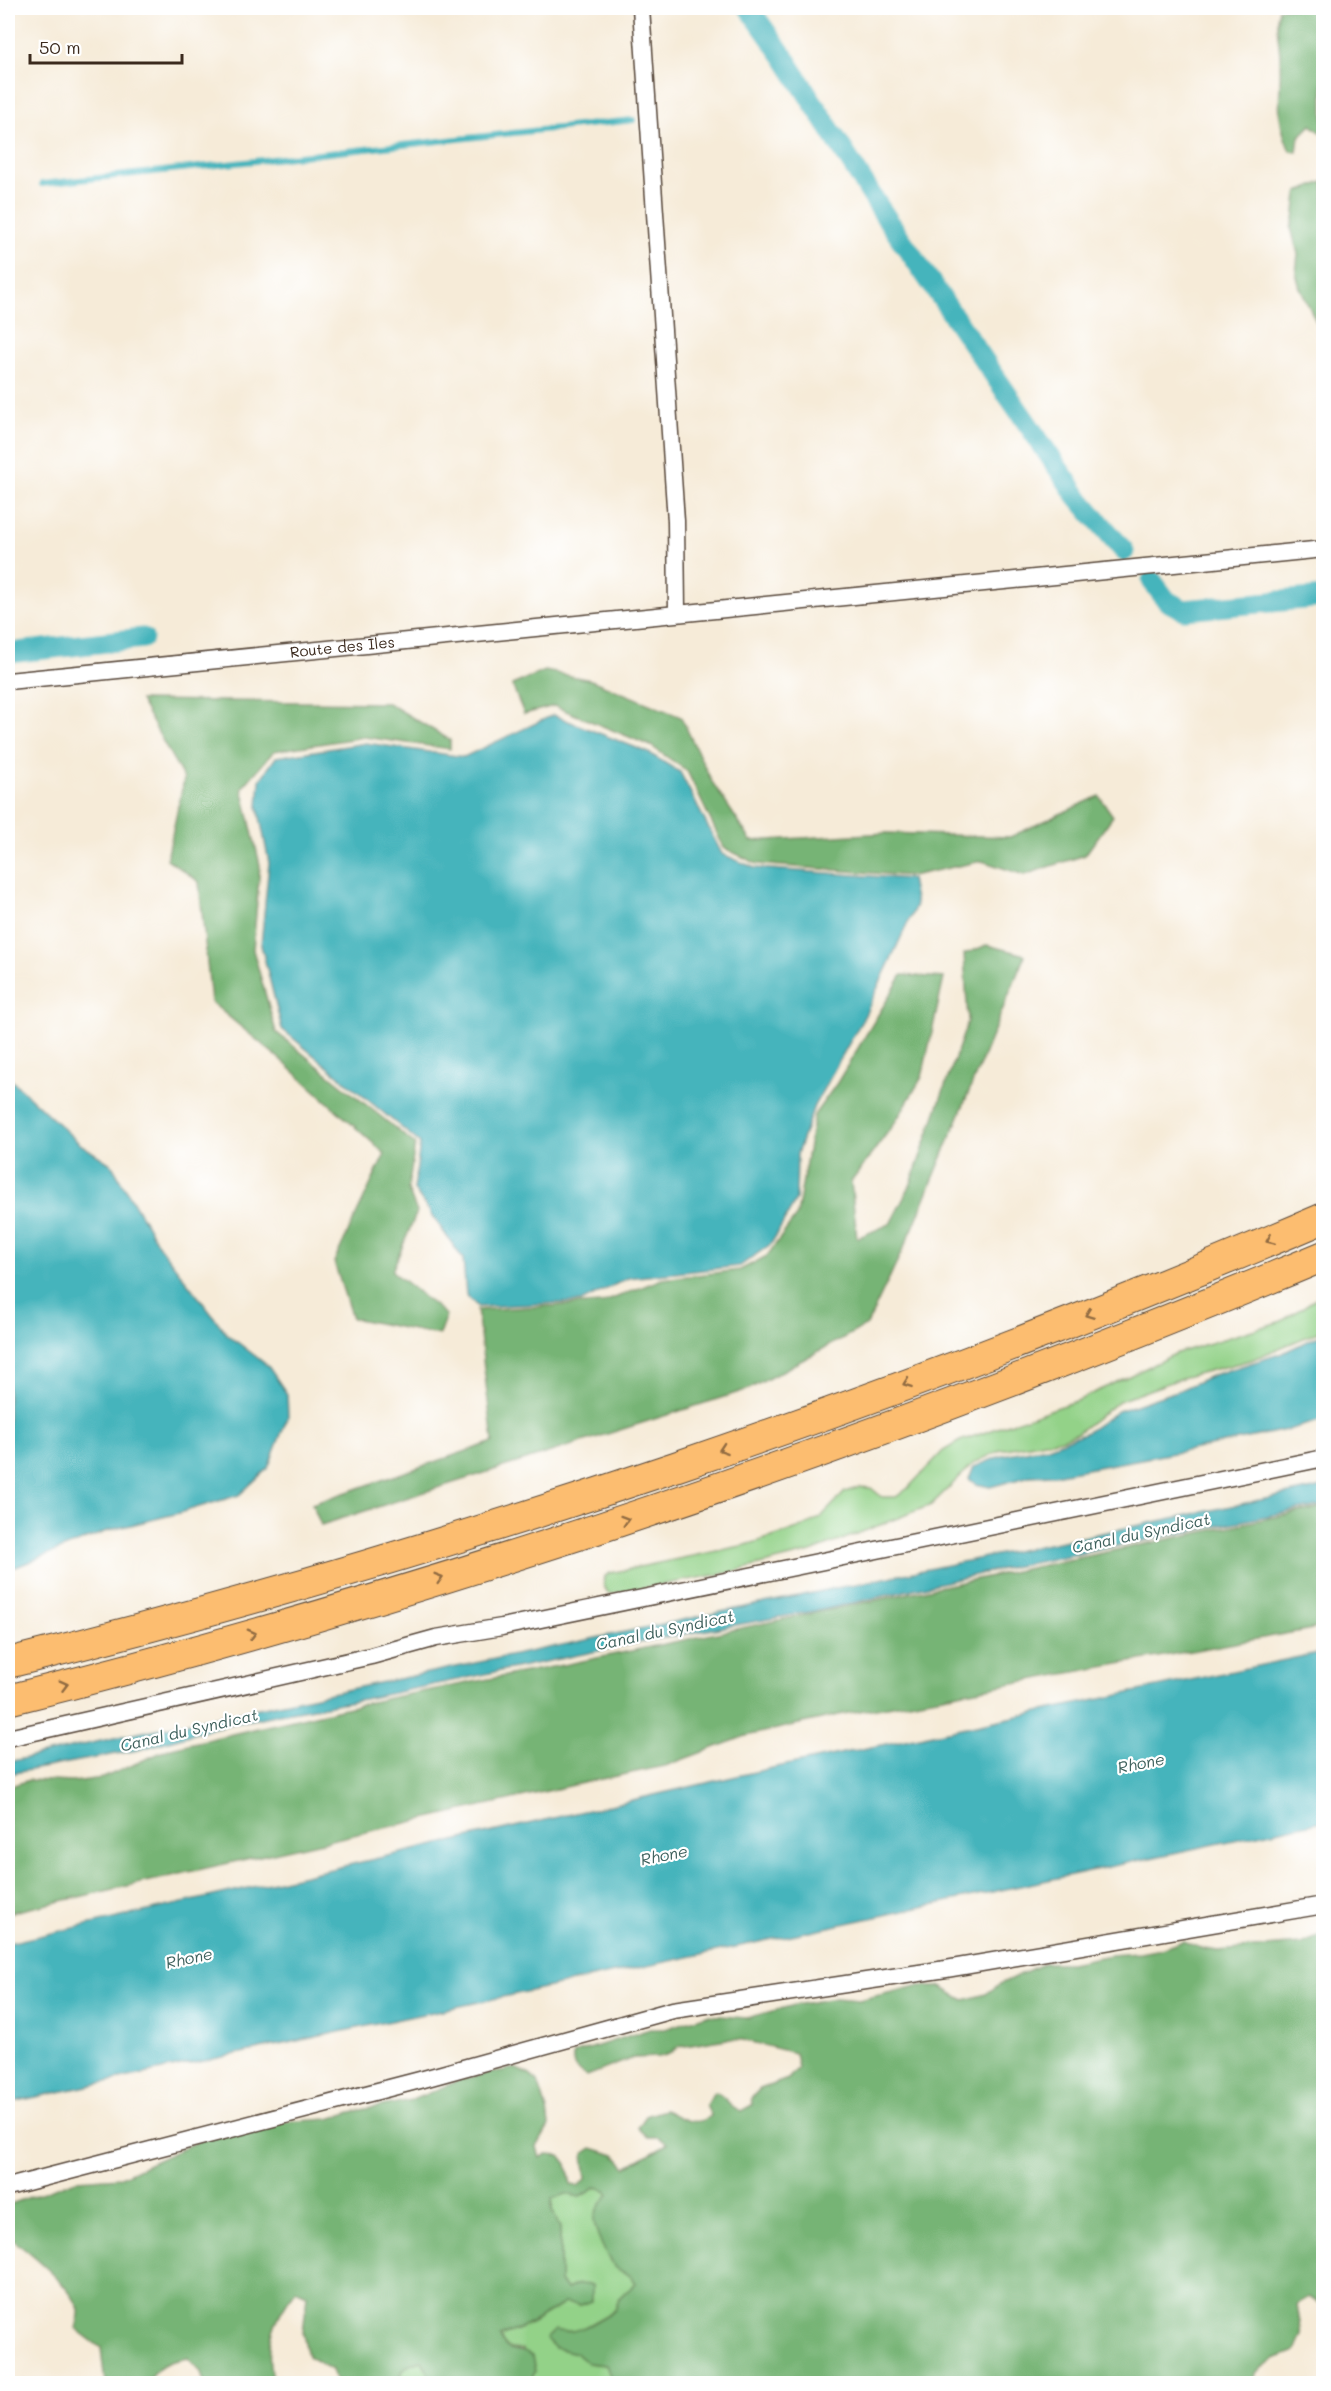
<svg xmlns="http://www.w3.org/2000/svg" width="1331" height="2391" font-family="Mali,sans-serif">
  <rect width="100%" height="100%" fill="#fff"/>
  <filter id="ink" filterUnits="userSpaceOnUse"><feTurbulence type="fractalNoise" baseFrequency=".0167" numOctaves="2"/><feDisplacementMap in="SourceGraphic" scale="12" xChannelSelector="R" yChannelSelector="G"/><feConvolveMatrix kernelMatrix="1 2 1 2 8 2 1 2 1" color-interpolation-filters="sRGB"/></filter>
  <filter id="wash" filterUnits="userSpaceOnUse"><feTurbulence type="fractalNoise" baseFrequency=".008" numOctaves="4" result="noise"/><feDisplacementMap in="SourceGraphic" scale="24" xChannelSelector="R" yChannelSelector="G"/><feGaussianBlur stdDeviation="1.35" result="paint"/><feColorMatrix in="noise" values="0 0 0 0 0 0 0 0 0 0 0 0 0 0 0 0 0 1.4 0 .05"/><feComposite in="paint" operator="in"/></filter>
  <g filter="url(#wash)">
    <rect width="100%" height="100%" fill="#f6ebd8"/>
    <g fill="#93d288" stroke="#677e53" stroke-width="1.5">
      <path d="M1323,1294V1330L1251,1360L1185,1377L1119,1401L1077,1433L1062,1439L1001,1450L974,1463L931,1505L811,1552L732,1572L610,1594C603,1589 602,1584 605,1576L610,1573L746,1545L798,1529L820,1518L845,1492L860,1487L871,1488L882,1497H896L908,1488L943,1451L960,1441L1079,1400L1177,1353L1282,1321Z"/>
      <path d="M596,2187L606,2190L610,2194L597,2210L636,2283L619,2299L615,2310L581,2329L565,2333L555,2348L576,2353L588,2363L606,2365L613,2383H530L535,2371L522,2349C510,2350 505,2349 500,2337L532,2323L564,2303L581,2305L579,2284L567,2289L560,2282V2228L552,2210V2199L566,2194L580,2197Z"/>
      <path d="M422,2361L434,2383H400L397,2380C403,2368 409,2363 422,2361Z"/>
    </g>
    <g fill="#76b474" stroke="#586f49" stroke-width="1.5">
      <path d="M1279,8H1323V134L1311,125L1299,137L1297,152L1290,151C1273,112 1282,98 1280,59C1280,41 1274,25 1279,8Z"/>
      <path d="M1323,182H1324L1323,336L1300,288L1296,273L1298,254L1291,228C1297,215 1294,205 1298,192Z"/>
      <path d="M545,671L591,680L681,717L712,782L751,841L887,833L1010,837L1099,796L1113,816L1085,855L1024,875L982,861L911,876L757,864L724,848L687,771L651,746L554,706L524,714L512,685Z"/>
      <path d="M140,700L388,703L450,740V749L364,737L274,751L242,788L260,865L253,950L276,1032L415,1144L408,1190L417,1212L392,1271L446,1315L439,1335L352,1318L334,1262L385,1154L281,1060L211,1002L199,882L167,859L184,779Z"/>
      <path d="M987,945L1025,955L913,1228L867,1325L749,1389L321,1525L312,1504L493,1442L477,1310L602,1303L662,1279L740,1270L767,1256L797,1215L814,1115L837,1083L902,975L944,978L922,1077L896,1121L851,1182L857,1238L890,1224L910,1186L968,1021L964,954Z"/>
      <path d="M1323,1507V1627L843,1714L746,1736L665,1766L592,1781L8,1913V1787L29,1780L73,1782L103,1778L171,1748L389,1698L568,1664Z"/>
      <path d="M1323,1935V2305L1309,2297L1297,2304L1302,2336L1295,2351L1274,2359L1255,2373L1253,2383H613L606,2365L588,2363L576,2353L555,2348L546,2339L555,2330C576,2337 597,2320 615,2310L619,2299L636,2283C627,2269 622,2275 614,2266C607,2259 593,2227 594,2218C595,2209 604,2201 609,2194L606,2190L596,2187L580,2197L566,2194L552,2199V2210L560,2228V2282L567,2289L579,2284L592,2285V2301L581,2305L564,2303L532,2323L500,2337C507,2356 517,2346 532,2356L535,2371L530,2383H434L422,2361C409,2363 403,2368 398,2380L400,2383H336L332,2370L308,2356L303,2334L307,2295L296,2290C272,2320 264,2346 273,2383H204L201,2372L188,2358C170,2361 155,2364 149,2383H105L101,2348L76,2329C77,2323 80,2315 79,2310C73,2288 31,2254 13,2240L8,2242V2205L76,2180L121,2177L211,2135L282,2122L329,2119L351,2112L412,2100L462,2079L515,2068L530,2075L538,2082L547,2110L549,2126L537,2147L540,2158L547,2154L560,2155L567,2164L571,2185L578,2186L586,2179L583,2154L592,2148L615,2155L626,2167L667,2144L659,2137H648L638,2128L646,2116L665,2110C682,2118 694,2128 711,2116L706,2105L714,2092C726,2095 728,2107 741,2111L752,2105L751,2098L760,2089L788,2079L798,2068L795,2053L743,2040L727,2039L679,2047L669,2054L659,2057L633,2058L587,2076C575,2071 572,2066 573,2054L650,2029H665L707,2015L746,2018L795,2005L835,1998L859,2000L917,1986H939L964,2000L986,1994L1000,1984L1044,1963H1070L1110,1955L1140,1953L1161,1949L1183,1941L1204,1949L1218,1951L1301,1944Z"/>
    </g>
    <g fill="#44b4bc" stroke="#406f6d" stroke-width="1.5">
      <path d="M553,715L647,752L680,772L722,854L755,868L911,879L916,905L865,1015L814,1106L797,1154L796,1200L771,1244L740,1266L628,1278L581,1302L478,1307L466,1295L463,1259L414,1190L420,1143L282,1029L261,945L269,863L258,807L260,780L276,757L366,743L464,757Z"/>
      <path d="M8,1077L80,1144L111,1164L159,1246L227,1334L268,1366L287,1394L288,1416L268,1468L239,1495L179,1513L107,1531L16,1567H8Z"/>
      <path d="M1323,1334V1420L1291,1429L1190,1450L1054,1475L1030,1476L990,1487L976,1484L969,1479L974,1467L1003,1455L1048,1447L1087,1432L1118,1411L1182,1389L1213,1375L1280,1354Z"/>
      <path d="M1323,1487V1505L1002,1569L826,1609L651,1640L364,1699L279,1714L213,1728L138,1750L8,1774V1762L114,1738Z"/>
      <path d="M1323,1652V1821L8,2103V1943L772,1768Z"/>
    </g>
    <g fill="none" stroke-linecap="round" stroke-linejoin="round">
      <path stroke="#44b4bc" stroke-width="6" d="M42,184L633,120"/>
      <g stroke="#44b4bc" stroke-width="21">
        <path d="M749,8L784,57L881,210L1077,496L1124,551"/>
        <path d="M1152,581L1167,601L1184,610L1324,597"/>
        <path d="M8,653L143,638"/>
      </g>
    </g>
  </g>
  <g filter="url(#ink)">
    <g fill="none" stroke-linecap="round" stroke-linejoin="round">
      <g stroke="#57473a" stroke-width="19">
        <g id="minor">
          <path d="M641,8L676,521L677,612"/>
          <path id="s1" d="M8,681L1324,549"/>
          <path d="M8,1738L371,1656L436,1638L502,1627L1324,1458"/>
          <path d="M8,2187L420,2080L673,2010L946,1969L1324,1905"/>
        </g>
      </g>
      <g stroke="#57473a" stroke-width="32">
        <g id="motorway">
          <path d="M8,1663C454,1553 901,1399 1324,1218"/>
          <path d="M8,1700C458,1588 896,1435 1324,1256"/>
        </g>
      </g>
      <use href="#minor" stroke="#fff" stroke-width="16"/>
      <use href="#motorway" stroke="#fcbd6f" stroke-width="30"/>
    </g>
    <defs><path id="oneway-chevron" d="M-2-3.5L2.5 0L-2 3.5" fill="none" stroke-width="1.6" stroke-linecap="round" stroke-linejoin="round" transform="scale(1.5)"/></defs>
    <g stroke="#926c42">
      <use href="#oneway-chevron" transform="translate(1270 1240) rotate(157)"/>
      <use href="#oneway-chevron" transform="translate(1089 1314) rotate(159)"/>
      <use href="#oneway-chevron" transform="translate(907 1383) rotate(160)"/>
      <use href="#oneway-chevron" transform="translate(723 1449) rotate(161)"/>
      <use href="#oneway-chevron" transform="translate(625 1520) rotate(-18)"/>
      <use href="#oneway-chevron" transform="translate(439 1578) rotate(-17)"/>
      <use href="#oneway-chevron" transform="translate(252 1634) rotate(-15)"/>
      <use href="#oneway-chevron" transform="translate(64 1685) rotate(-15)"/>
    </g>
  </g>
  <g text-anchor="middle" stroke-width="4.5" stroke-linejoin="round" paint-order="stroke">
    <g font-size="15" fill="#3b2a1e" stroke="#fff">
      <text dy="5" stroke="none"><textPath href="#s1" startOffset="336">Route des Iles</textPath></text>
    </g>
    <g font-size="16" font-style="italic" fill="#3f615d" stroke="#fff">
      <text transform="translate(1141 1533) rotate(-12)" y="6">Canal du Syndicat</text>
      <text transform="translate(665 1630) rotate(-12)" y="6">Canal du Syndicat</text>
      <text transform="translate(189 1730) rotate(-13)" y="6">Canal du Syndicat</text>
      <text transform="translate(1141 1763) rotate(-11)" y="6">Rhone</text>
      <text transform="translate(664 1855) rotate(-11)" y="6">Rhone</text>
      <text transform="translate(189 1958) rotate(-12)" y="6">Rhone</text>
    </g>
  </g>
  <rect width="1331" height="2391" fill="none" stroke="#fff" stroke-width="30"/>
  <path d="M30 54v9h152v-9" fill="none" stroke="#3b2a1e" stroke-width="3"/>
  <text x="39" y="54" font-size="18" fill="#3b2a1e" stroke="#ffffff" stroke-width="4.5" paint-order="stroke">50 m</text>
</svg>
